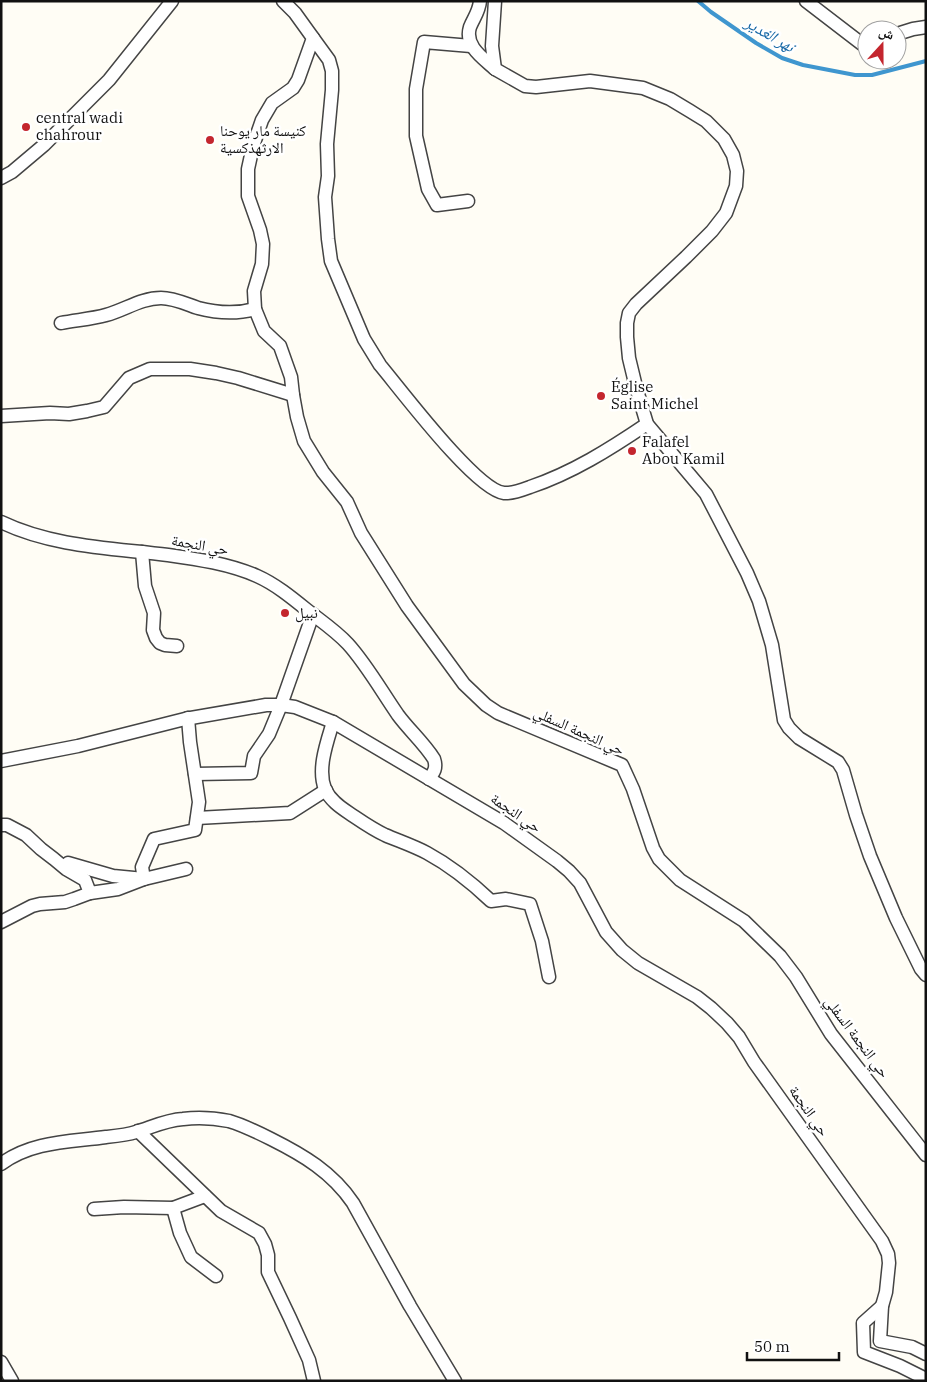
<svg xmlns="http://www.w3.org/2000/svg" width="927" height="1382" font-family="'IBM Plex Serif','Noto Naskh Arabic',serif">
  <rect width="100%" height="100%" fill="#fffdf5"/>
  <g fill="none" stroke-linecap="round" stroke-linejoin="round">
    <path stroke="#3f96cf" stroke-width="4" d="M698,1L711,12L756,43L782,58L803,65L855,75H872L926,61"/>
    <g stroke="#444" stroke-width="15">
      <g id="minor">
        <path d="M480,1C479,12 474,17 470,27C464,46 483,58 495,69"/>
        <path d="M495,1L492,46L495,69L525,86L536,87L590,81L643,88L670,99L690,111L706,121L724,139L733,155L737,171L736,186L726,213L712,231L686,257L636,304L629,313L627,323V337L629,358L636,387L647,424L706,494L747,573L759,601L772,645L784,720L789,728L799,738L838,762L843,770L856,815L870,856L896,918L921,969L926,975"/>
        <path d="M806,1L862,44L867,43"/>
        <path d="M897,34L913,29L926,27"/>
        <path d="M313,38L329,60L332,71V90L327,144L328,176L325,197L328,239L331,261L364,339L380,365C401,390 476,490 504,493C512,494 522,490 530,487C572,473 610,449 647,424"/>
        <path d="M1,178L12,172L44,145L109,80L172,1"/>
        <path d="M468,201L437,205L428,189L416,136V89L424,42L471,46"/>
        <path d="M61,323C76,320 92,319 106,315C125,310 141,298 161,298C174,298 186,304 198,308C217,313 237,314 255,309"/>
        <path d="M293,395L297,417L304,441L323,472L347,502L361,533L407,606L464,684L486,705L498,713L622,765L633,789L653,848L659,859L680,880L744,921L780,956L796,977L831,1034L926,1155"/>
        <path d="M1,416L50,413L69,414L87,411L104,407L129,378L150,369H190L216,373L238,378L293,395L291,377L280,346L264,331L255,309L254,291L262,264L263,244L260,230L248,196V169L253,146L262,120L272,103L293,88L298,80L313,38L295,13L283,1"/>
        <path d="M1,522C53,547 112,548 168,555C197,559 230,564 257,576C275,584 291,597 307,610C321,621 336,631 348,644C367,665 382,692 398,715C409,730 424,743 434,759C437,768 434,772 429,779"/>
        <path d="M142,552L145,586L154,613L153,630L156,638L160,643L165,645L177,646"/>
        <path d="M333,722C327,742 317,769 325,789C330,800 340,807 349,813C361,821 372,829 385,835C399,841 414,846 427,853C451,866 472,883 491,901L506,899L530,904L542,941L549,977"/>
        <path d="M1,761L78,746L185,719L266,705H281L295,707L333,722L504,823L557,861L569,871L580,883L606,932L622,950L638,963L697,997L711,1008L727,1023L739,1037L754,1062L882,1241L888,1254L889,1263L886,1292L882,1306L880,1341L912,1347L926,1354"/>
        <path d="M195,774L251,773L254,756L269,734L281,705L313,614"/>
        <path d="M197,818L290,813L326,790"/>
        <path d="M1,825H7L26,835L41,849L54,859L66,869L85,880L90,893L74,899L65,902L40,904L32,906L1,922"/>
        <path d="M68,863L113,876L144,879L186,869"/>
        <path d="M90,893L118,889L144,879L142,867L154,839L195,830L199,802L190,742L188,718"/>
        <path d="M138,1131L221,1211L259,1233L265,1244L268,1255V1272L290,1318L309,1360L314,1381"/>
        <path d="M1,1164C32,1141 70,1142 106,1137C116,1136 127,1135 136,1132C152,1127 166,1120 183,1119C198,1117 214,1118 229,1121C243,1125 257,1132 271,1139C303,1155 332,1172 353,1203L410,1306L455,1381"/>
        <path d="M173,1208L180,1233L191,1257L216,1276"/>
        <path d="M94,1209L124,1207L173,1208L205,1196"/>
        <path d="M882,1306L863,1323L864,1352L900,1366L924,1378V1381"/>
        <path d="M1,1362L12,1381"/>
      </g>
    </g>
    <use href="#minor" stroke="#fff" stroke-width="12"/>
  </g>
  <g fill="#c4262e" stroke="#fff" stroke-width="2">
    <circle cx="26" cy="127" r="5"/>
    <circle cx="210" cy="140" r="5"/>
    <circle cx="601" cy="396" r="5"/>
    <circle cx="632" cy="451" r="5"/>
    <circle cx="285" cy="613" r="5"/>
  </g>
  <g text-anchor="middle" stroke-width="5" stroke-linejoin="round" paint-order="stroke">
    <g font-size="15" fill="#111" stroke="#fff" text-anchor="start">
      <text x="36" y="123">central wadi<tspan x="36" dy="17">chahrour</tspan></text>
      <text x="220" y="136">كنيسة مار يوحنا<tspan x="220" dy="17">الارثهذكسية</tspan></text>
      <text x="611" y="392">Église<tspan x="611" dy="17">Saint Michel</tspan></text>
      <text x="642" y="447">Falafel<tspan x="642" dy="17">Abou Kamil</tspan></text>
      <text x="295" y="618">نبيل</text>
    </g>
    <g font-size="15" fill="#111" stroke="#fff">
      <text transform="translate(200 545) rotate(10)" y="5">حي النجمة</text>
      <text transform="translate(579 731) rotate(24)" y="5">حي النجمة السفلي</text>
      <text transform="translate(516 813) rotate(34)" y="5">حي النجمة</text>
      <text transform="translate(857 1037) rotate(53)" y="5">حي النجمة السفلي</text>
      <text transform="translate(809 1111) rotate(55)" y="5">حي النجمة</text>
    </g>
    <g font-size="16" font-style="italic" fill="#1768a6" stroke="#fff">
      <text transform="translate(770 34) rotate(30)" y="6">نهر الغدير</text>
    </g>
  </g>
  <rect width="927" height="1382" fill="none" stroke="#111111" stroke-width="5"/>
  <g transform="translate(882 45) rotate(21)"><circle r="24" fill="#ffffff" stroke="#a0a0a0"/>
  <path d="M0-4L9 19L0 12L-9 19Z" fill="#c4262e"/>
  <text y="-8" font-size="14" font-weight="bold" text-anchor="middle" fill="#111111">ش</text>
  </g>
  <path d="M747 1352v8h92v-8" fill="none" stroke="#111111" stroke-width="2.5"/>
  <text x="754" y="1352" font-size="15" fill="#111111" stroke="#ffffff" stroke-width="4" paint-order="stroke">50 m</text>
</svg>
